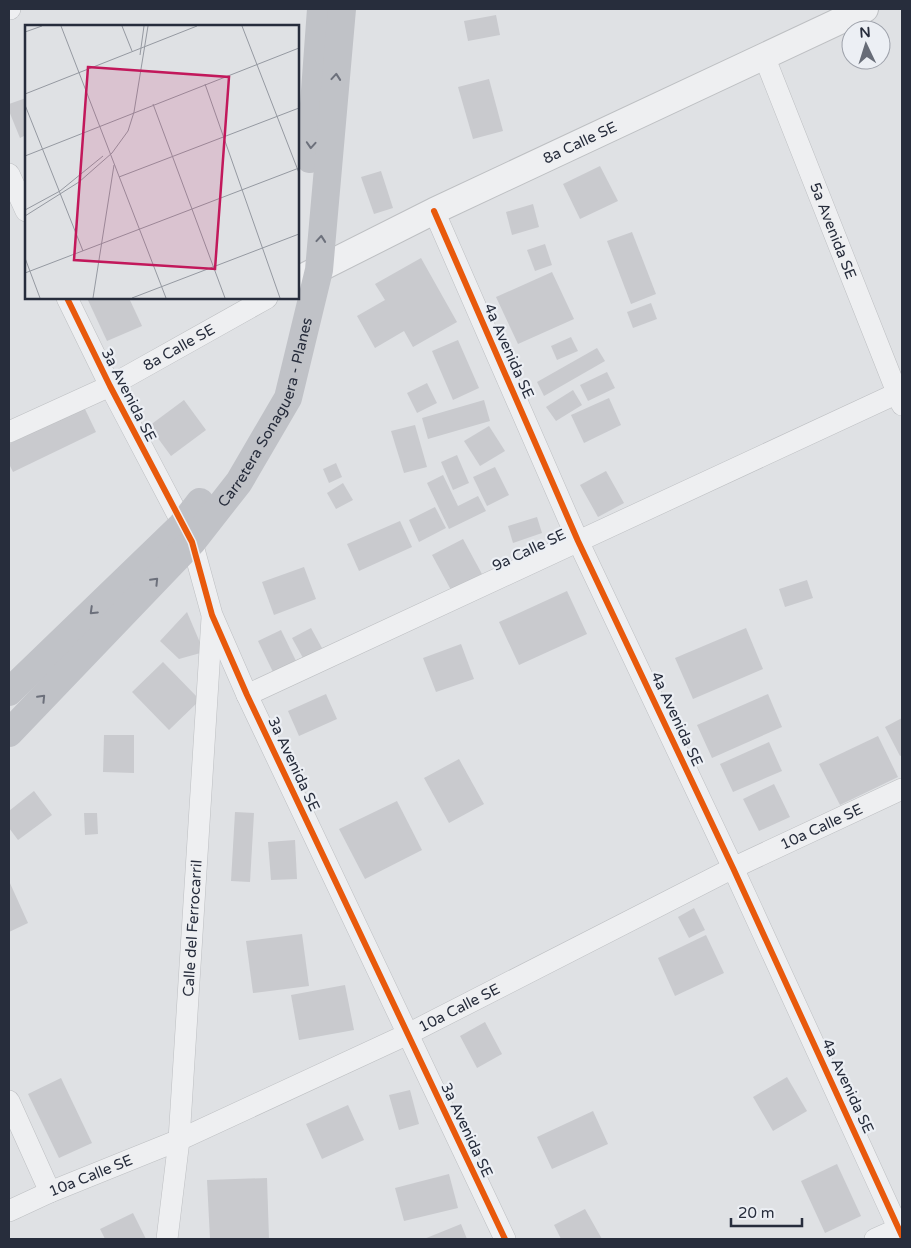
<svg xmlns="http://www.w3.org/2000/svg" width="911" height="1248" font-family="'Varela Round',sans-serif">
  <rect width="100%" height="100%" fill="#dfe1e4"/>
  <g fill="#c9cace">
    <path d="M496,15L500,35L468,41L464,21Z"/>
    <path d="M489,79L503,131L473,139L458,87Z"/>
    <path d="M26,98V135L20,138L9,111V104Z"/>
    <path d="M600,166L618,201L580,219L563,184Z"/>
    <path d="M381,171L393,208L374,214L361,177Z"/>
    <path d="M533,204L539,227L512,235L506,212Z"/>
    <path d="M632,232L656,294L631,304L607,241Z"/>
    <path d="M545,244L552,265L535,271L527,250Z"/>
    <path d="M421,258L457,322L413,347L404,331L375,348L357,316L385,300L375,284Z"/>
    <path d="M552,272L574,319L518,344L496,297Z"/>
    <path d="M87,298H129L142,326L107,341Z"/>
    <path d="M651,303L657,319L633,328L627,312Z"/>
    <path d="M571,337L578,351L557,360L551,346Z"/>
    <path d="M458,340L479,388L453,400L432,351Z"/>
    <path d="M597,348L605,361L544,396L537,382Z"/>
    <path d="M607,372L615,388L588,401L580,385Z"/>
    <path d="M427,383L437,403L417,413L407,393Z"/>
    <path d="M573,390L582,405L556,421L546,407Z"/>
    <path d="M609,398L621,425L584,443L571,415Z"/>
    <path d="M184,400L206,430L171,456L149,426Z"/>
    <path d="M484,400L490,421L428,439L422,418Z"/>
    <path d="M84,407L96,432L13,472L9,464V444Z"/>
    <path d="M415,425L427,467L404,473L391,431Z"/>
    <path d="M489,426L505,451L480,466L464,441Z"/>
    <path d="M457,455L469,483L453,490L441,462Z"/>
    <path d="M336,463L342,477L329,483L323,469Z"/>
    <path d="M495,467L509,495L487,506L473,477Z"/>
    <path d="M606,471L624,503L598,517L580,485Z"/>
    <path d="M443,475L458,506L478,496L486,511L449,529L427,483Z"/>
    <path d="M343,483L353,500L336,509L327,493Z"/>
    <path d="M435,507L446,528L419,542L409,520Z"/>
    <path d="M537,517L542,533L513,543L508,526Z"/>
    <path d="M400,521L412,547L359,571L347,544Z"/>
    <path d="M463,539L482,574L451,590L432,555Z"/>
    <path d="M304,567L316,599L274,615L262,582Z"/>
    <path d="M807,580L813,598L785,607L779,589Z"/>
    <path d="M567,591L587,634L519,665L499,622Z"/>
    <path d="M187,612L204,652L179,659L160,641Z"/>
    <path d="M311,628L322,648L303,658L292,638Z"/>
    <path d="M746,628L763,669L693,699L675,658Z"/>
    <path d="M281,630L296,661L273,672L258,641Z"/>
    <path d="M461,644L474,679L436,692L423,658Z"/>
    <path d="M163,662L200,700L169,730L132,692Z"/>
    <path d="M326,694L337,719L299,736L288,711Z"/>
    <path d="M768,694L782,727L712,758L697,725Z"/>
    <path d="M902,718V755L900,756L885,727Z"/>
    <path d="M104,735H134V773L103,772Z"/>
    <path d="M878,736L898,777L840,805L819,764Z"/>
    <path d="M769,742L782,771L733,792L720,764Z"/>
    <path d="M459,759L484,804L449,823L424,778Z"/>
    <path d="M774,784L790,817L759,831L743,799Z"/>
    <path d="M34,791L52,815L18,840L9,828V811Z"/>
    <path d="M397,801L422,850L365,879L339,829Z"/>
    <path d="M235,812L254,813L250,882L231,881Z"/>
    <path d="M84,813H97L98,834L85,835Z"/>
    <path d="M295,840L297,879L271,880L268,842Z"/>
    <path d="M9,881L28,923L9,932Z"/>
    <path d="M694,908L705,930L689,938L678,917Z"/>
    <path d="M302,934L309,986L253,993L246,941Z"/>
    <path d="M706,935L724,973L675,996L658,958Z"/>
    <path d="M345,985L354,1030L299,1040L291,995Z"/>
    <path d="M485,1022L502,1054L477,1068L460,1036Z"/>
    <path d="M787,1077L807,1111L773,1131L753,1097Z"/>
    <path d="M61,1078L92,1143L59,1158L28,1094Z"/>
    <path d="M410,1090L419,1124L399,1130L389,1095Z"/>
    <path d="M348,1105L364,1140L322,1159L306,1124Z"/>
    <path d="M593,1111L608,1144L552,1169L537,1137Z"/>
    <path d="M837,1164L861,1216L825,1233L801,1181Z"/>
    <path d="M449,1174L458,1208L404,1221L395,1188Z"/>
    <path d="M267,1178L269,1239H210L207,1180Z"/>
    <path d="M585,1209L602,1239H561L554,1225Z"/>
    <path d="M133,1213L146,1239H105L100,1229Z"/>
    <path d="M461,1224L467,1239H424Z"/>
  </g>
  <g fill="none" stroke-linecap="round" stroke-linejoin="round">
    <g stroke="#bdbfc2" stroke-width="22">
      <g id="minor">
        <path d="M9,9H10"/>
        <path id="s1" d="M764,56L902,405"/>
        <path d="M9,174L26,211"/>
        <path d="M434,211L578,541L733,868L902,1236"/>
        <path d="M67,298L110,386L192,542L212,615L247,695L505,1239"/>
        <path id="s2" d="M9,432L110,386L267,298"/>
        <path d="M247,695L902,391"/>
        <path d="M9,1101L50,1192"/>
        <path id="s3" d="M9,1211L50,1192L179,1140L408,1034L733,868L902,789"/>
        <path id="s4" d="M167,1239L179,1140L212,618"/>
        <path d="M875,1239L902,1227"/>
      </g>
    </g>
    <g stroke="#bdbfc2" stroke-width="28">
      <g id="tertiary">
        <path id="s5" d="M301,278L434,211L865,9"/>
      </g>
    </g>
    <use href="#minor" stroke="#eeeff1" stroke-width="21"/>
    <use href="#tertiary" stroke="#eeeff1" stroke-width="26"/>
    <g stroke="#c0c2c7" stroke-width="28">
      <path d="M310,159L321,9"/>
      <path d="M9,692L182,525L200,502"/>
      <path id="s6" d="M9,733L192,542L239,482L288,398L319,270L342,9"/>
    </g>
    <g stroke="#eceff4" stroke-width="9">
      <g id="cycleway">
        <path d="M434,211L578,541L733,868L902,1236"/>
        <path d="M67,298L110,386L192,542L212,615L247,695L505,1239"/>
      </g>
    </g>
    <use href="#cycleway" stroke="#e8590c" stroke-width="6"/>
  </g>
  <defs><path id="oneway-chevron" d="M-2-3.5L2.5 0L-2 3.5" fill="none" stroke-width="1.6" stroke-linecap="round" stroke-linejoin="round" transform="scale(1.25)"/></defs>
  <g stroke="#6c707b">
    <use href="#oneway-chevron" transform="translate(336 77) rotate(-85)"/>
    <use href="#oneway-chevron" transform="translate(311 145) rotate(94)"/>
    <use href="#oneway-chevron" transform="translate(321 239) rotate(-85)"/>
    <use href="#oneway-chevron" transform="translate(155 581) rotate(-46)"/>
    <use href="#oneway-chevron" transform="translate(93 611) rotate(136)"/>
    <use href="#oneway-chevron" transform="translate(42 698) rotate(-46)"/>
  </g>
  <g text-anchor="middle" stroke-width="4.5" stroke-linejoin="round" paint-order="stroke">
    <g font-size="15" fill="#272d3c" stroke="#eceff4">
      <text dy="5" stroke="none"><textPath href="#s5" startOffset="310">8a Calle SE</textPath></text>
      <text dy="5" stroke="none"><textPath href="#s1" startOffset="188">5a Avenida SE</textPath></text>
      <text dy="5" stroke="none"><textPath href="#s2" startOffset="190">8a Calle SE</textPath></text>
      <text transform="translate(509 351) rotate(66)" y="5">4a Avenida SE</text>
      <text transform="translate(129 395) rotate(63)" y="5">3a Avenida SE</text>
      <text dy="5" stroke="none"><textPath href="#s6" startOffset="416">Carretera Sonaguera - Planes</textPath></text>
      <text transform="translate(529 550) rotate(-25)" y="5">9a Calle SE</text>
      <text transform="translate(677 719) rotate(65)" y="5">4a Avenida SE</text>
      <text transform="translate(294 764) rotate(65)" y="5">3a Avenida SE</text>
      <text dy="5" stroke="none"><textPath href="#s3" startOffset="899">10a Calle SE</textPath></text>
      <text dy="5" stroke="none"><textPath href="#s4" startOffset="312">Calle del Ferrocarril</textPath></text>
      <text dy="5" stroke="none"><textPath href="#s3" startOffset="494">10a Calle SE</textPath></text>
      <text transform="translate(848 1086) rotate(65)" y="5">4a Avenida SE</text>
      <text transform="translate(467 1130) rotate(65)" y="5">3a Avenida SE</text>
      <text dy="5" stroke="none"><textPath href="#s3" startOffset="89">10a Calle SE</textPath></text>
    </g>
  </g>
  <g transform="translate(25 25)">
    <rect width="274" height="274" fill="#dfe1e4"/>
    <path fill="none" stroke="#9599a1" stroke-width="1" d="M36,1L141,273M97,1L107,26M217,1L274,148M0,7L17,1M115,30L119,1M180,59L255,273M0,69L172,1M128,79L200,273M0,80L58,226M0,131L274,23M94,152L274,83M0,185L35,166L78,131M0,191L54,157L87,128L103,106L109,87L123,1M0,233L15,273M0,248L274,143M68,273L89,140M107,273L274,209"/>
    <path fill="#c2185b" fill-opacity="0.15" stroke="#c2185b" stroke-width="2.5" d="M63,42L204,52L190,244L49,235Z"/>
    <rect width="274" height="274" fill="none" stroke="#272d3c" stroke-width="2.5"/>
  </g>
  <rect width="911" height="1248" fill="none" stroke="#272d3c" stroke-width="20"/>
  <g transform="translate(866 45) rotate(356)"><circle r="24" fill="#eceff4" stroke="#9da1aa"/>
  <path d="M0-4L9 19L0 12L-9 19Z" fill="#676c77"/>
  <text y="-8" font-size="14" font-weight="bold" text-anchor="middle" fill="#272d3c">N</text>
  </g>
  <path d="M731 1218v8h71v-8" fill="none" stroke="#272d3c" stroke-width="2.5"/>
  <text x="738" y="1218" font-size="15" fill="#272d3c" stroke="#eceff4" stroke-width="4" paint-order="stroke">20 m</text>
</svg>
